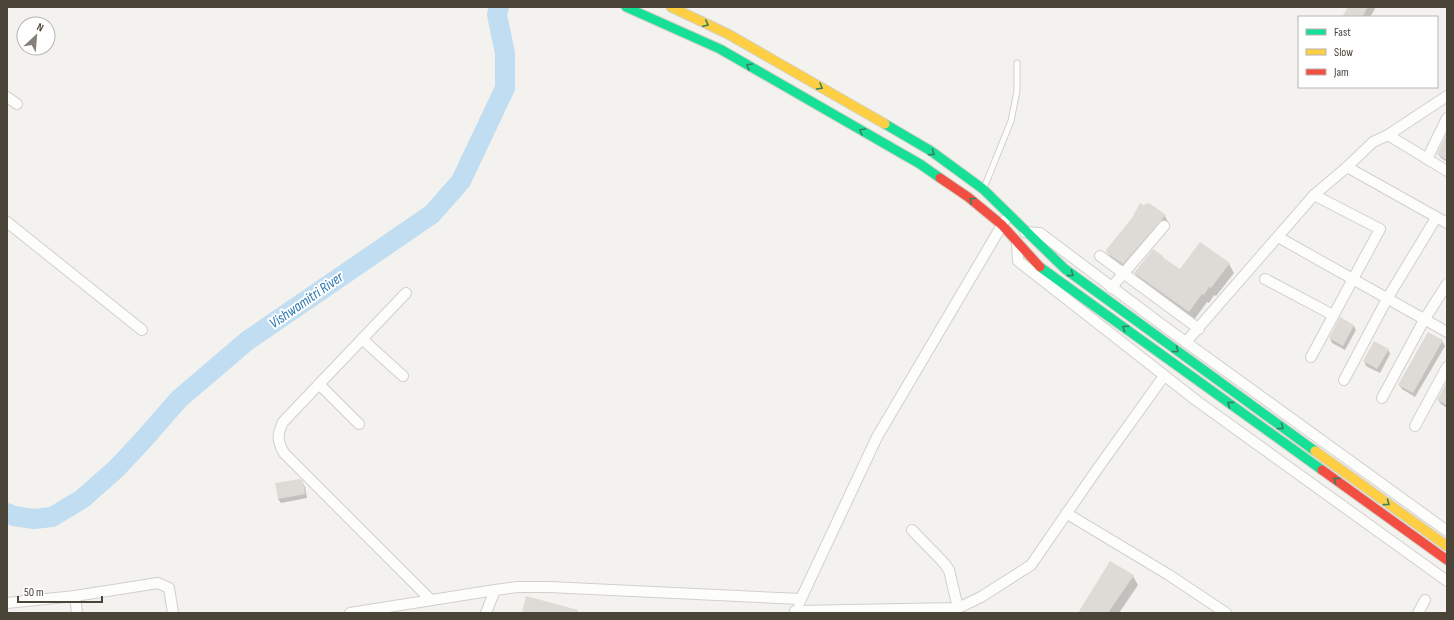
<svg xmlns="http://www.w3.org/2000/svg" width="1454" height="620" font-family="'Sofia Sans Condensed',sans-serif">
  <rect width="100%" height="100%" fill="#f4f2ee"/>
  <g fill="#0003">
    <path d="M1349,7H1374L1375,9L1370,17H1345Z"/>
    <path d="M1447,135V162L1441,158L1438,154Z"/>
    <path d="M1165,216L1168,222L1127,270L1112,260L1108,253Z"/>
    <path d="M1162,256L1165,260L1180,270L1229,264L1234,273L1216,296L1214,295L1209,303L1207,302L1194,320L1140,281L1135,273Z"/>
    <path d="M1354,326L1356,330L1345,350L1332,343L1330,338Z"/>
    <path d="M1442,341L1445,346L1415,397L1402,389L1399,385Z"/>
    <path d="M1388,349L1390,354L1380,373L1366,366L1364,361Z"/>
    <path d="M1447,383V408L1441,404L1438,400Z"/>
    <path d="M302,482L305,487L307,498L281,503L278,499Z"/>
    <path d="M1133,576L1138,585L1119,613H1079Z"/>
  </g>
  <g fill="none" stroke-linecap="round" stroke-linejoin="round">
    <path stroke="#c0ddf1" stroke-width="20" d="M7,513L14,516L34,519L52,517L82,499L116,469L145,438L179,399L247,341L432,214L461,181L505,88V53L497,15L499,7"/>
  </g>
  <g fill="#dedbd6">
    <path d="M1348,7H1368L1362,17H1342Z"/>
    <path d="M1447,133V160L1437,154Z"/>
    <path d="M1140,203L1143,205L1149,203L1166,215L1123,264L1107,253L1106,250L1132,218Z"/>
    <path d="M1200,242L1230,263L1211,288L1209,287L1204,295L1202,294L1189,312L1134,273L1153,249L1163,256L1162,257L1180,269Z"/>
    <path d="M1340,317L1354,325L1343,346L1329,338Z"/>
    <path d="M1428,332L1443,340L1413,393L1398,385Z"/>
    <path d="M1374,341L1389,349L1377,369L1363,361Z"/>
    <path d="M1447,381V405L1437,400Z"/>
    <path d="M300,479L303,481L305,494L278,499L275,483Z"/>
    <path d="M1110,561L1134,575L1108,613H1078Z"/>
    <path d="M526,596L578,610V613H522Z"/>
  </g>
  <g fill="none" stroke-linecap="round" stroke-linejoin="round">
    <g stroke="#d2d0cb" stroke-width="7">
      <path id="lane" d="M984,188L1011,121L1017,91V63"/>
    </g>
    <g stroke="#d2d0cb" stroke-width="12">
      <g id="street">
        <path d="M7,97L17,104"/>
        <path d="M1388,135L1447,171"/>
        <path d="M1427,159L1447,118"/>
        <path d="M1347,167L1447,223"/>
        <path d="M7,222L142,330"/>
        <path d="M1025,232L1040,233L1165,327L1447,531"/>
        <path d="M1278,237L1447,332"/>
        <path d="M1017,243L1018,261L1197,401L1447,581"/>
        <path d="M1100,256L1199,329"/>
        <path d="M1265,279L1333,315"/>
        <path d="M1111,288L1164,226"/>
        <path d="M406,293L283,422C277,435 277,441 284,453L431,600"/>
        <path d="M362,339L403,376"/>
        <path d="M1186,342L1314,195L1347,167L1373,142L1388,135L1447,96"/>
        <path d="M1311,357L1380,229L1314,195"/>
        <path d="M1344,380L1387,299L1436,218"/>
        <path d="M319,384L359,424"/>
        <path d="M1382,398L1424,320L1447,284"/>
        <path d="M1415,426L1447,367"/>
        <path d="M1066,513L1169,575L1226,613"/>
        <path d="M912,530L944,563L949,570L958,608"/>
        <path d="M75,596L77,613"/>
        <path d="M7,603L75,596L158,583L169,588L173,613"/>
        <path d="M799,603L877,437L1005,220"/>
        <path d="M350,613L495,590L517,587H549L801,599"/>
        <path d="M486,613L495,590"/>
        <path d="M795,613V611L958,608L981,597L1031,565L1098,468L1164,376"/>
        <path d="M1418,613L1425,600"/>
      </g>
    </g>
    <g stroke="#d3cfc5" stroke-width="11">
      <g id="fast">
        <path d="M626,7L720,49L920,164L940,178"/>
        <path d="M885,124L931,151L983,189L1065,269L1315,451"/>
        <path d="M1040,267L1322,470"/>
      </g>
    </g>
    <g stroke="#d3cfc5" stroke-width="11">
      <g id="slow">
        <path d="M671,7L728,34L885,124"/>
        <path d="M1315,451L1447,546"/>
      </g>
    </g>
    <g stroke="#d3cfc5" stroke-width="11">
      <g id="jam">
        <path d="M940,178L968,197L1002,225L1040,267"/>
        <path d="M1322,470L1447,560"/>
      </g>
    </g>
    <use href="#lane" stroke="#fdfdfc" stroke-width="5"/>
    <use href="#street" stroke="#fdfdfc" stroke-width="10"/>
    <use href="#fast" stroke="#16e098" stroke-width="9"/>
    <use href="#slow" stroke="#ffcf43" stroke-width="9"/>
    <use href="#jam" stroke="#f24e42" stroke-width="9"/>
  </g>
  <defs><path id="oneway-chevron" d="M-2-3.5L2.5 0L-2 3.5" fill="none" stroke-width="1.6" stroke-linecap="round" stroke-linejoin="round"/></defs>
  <g stroke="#36825f">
    <use href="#oneway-chevron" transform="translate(706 24) rotate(25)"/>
    <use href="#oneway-chevron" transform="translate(749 66) rotate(-150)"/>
    <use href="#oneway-chevron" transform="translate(820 87) rotate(30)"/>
    <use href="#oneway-chevron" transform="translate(862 131) rotate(-150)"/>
    <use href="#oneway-chevron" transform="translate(932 153) rotate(34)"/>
    <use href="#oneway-chevron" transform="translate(972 200) rotate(-142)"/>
    <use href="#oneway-chevron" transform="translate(1071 274) rotate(36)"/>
    <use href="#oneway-chevron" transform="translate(1125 328) rotate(-145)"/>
    <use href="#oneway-chevron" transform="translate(1176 350) rotate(36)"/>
    <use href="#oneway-chevron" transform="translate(1230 404) rotate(-144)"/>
    <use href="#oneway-chevron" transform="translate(1281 427) rotate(36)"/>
    <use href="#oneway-chevron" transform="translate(1336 480) rotate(-144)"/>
    <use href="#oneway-chevron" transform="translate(1387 503) rotate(36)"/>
  </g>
  <g text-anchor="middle" stroke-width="4" stroke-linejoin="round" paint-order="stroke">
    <g font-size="15" font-style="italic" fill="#2e7ab2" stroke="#fff">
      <text transform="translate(306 300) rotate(-35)" y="5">Vishwamitri River</text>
    </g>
  </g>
  <rect width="1454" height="620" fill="none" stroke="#4b4439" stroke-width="16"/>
  <rect x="1298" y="16" width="140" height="72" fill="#ffffff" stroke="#b7b4b0"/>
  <rect x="1306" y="29" width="20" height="6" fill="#16e098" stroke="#b7b4b0"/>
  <text x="1334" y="36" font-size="12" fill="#4b4439">Fast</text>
  <rect x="1306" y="49" width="20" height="6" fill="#ffcf43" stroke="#b7b4b0"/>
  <text x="1334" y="56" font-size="12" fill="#4b4439">Slow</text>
  <rect x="1306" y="69" width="20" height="6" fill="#f24e42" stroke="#b7b4b0"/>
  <text x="1334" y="76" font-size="12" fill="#4b4439">Jam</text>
  <g transform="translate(36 36) rotate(26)"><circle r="19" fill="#ffffff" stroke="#b7b4b0"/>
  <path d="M0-3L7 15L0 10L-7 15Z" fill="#868178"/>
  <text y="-6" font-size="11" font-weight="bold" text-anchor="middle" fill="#4b4439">N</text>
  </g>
  <path d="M18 596v6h84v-6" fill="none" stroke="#4b4439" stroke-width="2"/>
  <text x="24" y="596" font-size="12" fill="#4b4439" stroke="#ffffff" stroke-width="3" paint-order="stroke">50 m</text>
</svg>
